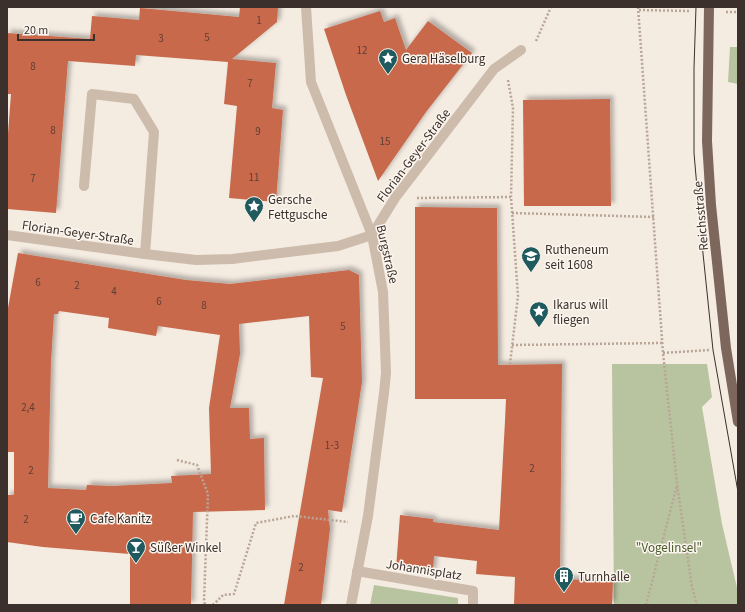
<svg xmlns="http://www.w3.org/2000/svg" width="745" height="612" font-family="'Source Sans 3',sans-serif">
  <defs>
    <filter id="shadow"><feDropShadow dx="3.5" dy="-3.5" stdDeviation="2" flood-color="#0004"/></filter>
  </defs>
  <rect width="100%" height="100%" fill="#f4ebe1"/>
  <g fill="#b8c4a0">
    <path d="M730,47H738V84L728,82Z"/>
    <path d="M612,364H707L712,397L702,407L722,524L738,592V605H614Z"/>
    <path d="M374,585L458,598V605H370Z"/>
  </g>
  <g fill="#c8694b" fill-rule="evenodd" filter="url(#shadow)">
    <path d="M240,7H278L277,22L232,59L276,63L272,108L283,110L276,202L229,198L237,106L224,104L228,62L136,55L135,66L68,61L56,213L7,209V147L11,94H7V33L90,39L92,16L139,20L140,8L239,17Z"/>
    <path d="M380,11L384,22L395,18L406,50L428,21L472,53L426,112L378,181L346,95L324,29Z"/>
    <path d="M610,99L611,206H524L523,100Z"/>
    <path d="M415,207L497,208L498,365L562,364L560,579L613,581L612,605H514L515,577L476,574L477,561L434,556L433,572L396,569L400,515L433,519V522L499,530L505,421L506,399H415Z"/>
    <path d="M18,253L186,280L230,284L349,270L359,275L362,382L342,512L328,510L330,529L321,605H284L323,378L311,377L309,316L239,324L240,354L230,408H249L250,439L264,438L265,510L193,512L191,605H130V554L43,547L7,542V495H14V452H7V326L8,308ZM59,311L109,318L108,328L156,336L158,326L220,335L209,408L211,474L171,476L172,483L112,486L87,485L86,490L48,488L51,362L54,314H58Z"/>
  </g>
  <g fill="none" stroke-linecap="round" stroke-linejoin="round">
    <g stroke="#b9a596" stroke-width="2.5" stroke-dasharray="2 2" stroke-linecap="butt">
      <path d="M638,7L663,353L677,484L692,587L697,605"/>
      <path d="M639,10L691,11"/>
      <path d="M726,12H738"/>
      <path d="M536,41L551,7"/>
      <path d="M508,80L513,108L511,197"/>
      <path d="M417,198L511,197L518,296L510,364"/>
      <path d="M512,213L654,217"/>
      <path d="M512,345L663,343"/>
      <path d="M663,353L709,350"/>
      <path d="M177,460L197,465L208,494L204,601L205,605"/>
      <path d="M213,605L223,595L234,594L256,523L294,516L348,522"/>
      <path d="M646,605L677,485"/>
    </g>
    <g stroke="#cdbbac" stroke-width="10">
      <path d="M306,7L311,82L372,235L383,292L386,373L384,393L368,516L351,605"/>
      <path d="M84,186L92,94L134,99L154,132L145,254"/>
      <path d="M7,235L145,254L196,260L232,259L338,246L372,235L395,198L494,69L521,50"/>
      <path d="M357,571L473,591V605"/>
    </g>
    <path stroke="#7d675c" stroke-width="10" d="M709,7L707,141L711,205L726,348L738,422"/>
    <path stroke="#3b302b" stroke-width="1" d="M696,7L694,68V153L701,234L713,350L738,492"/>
  </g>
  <defs>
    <g id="sight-pin" transform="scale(1)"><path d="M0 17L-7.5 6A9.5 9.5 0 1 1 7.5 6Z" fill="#1f5a5e" stroke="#fbf5ee"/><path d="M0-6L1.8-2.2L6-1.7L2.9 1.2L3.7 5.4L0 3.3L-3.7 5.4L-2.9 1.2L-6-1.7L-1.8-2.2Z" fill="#fff"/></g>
    <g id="school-pin" transform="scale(1)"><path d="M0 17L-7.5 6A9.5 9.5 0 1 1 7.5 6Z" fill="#1f5a5e" stroke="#fbf5ee"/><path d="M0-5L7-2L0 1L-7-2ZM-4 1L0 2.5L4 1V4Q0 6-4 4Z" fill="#fff"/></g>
    <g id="cafe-pin" transform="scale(1)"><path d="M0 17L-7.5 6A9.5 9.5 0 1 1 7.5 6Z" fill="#1f5a5e" stroke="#fbf5ee"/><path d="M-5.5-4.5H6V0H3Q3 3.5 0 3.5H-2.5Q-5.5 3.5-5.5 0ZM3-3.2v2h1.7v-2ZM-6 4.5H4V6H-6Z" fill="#fff"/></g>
    <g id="bar-pin" transform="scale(1)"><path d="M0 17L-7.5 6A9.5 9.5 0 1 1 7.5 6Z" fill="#1f5a5e" stroke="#fbf5ee"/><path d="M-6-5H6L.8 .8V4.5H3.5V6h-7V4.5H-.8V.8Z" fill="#fff"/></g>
    <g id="building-pin" transform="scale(1)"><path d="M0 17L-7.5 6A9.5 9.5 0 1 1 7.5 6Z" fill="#1f5a5e" stroke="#fbf5ee"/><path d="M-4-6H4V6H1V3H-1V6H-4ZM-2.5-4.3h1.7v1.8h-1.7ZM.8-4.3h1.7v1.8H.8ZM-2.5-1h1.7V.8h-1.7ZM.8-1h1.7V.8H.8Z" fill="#fff"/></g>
  </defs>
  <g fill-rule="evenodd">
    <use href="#sight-pin" x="388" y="58"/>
    <use href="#sight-pin" x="254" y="206"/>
    <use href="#school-pin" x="531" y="256"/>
    <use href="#sight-pin" x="539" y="311"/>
    <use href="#cafe-pin" x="76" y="518"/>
    <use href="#bar-pin" x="136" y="547"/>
    <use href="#building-pin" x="564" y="576"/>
  </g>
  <g text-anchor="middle" stroke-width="3" stroke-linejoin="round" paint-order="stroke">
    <g font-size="11" fill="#5e3e33">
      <text x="259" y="24">1</text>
      <text x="207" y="41">5</text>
      <text x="161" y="42">3</text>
      <text x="362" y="54">12</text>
      <text x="33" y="70">8</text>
      <text x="250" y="87">7</text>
      <text x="53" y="134">8</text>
      <text x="258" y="135">9</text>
      <text x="385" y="145">15</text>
      <text x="254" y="181">11</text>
      <text x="33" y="182">7</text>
      <text x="38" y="286">6</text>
      <text x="77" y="289">2</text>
      <text x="114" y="295">4</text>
      <text x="159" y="305">6</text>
      <text x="204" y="309">8</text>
      <text x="343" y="330">5</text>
      <text x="28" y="411">2,4</text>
      <text x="332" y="449">1-3</text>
      <text x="532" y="472">2</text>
      <text x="31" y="474">2</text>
      <text x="26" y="523">2</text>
      <text x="301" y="571">2</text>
    </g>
    <g font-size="13" fill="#3b302b" stroke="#fbf5ee" text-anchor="start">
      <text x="402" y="63">Gera Häselburg</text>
      <text x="268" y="204">Gersche<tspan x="268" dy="15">Fettgusche</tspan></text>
      <text x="545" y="254">Rutheneum<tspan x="545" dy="15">seit 1608</tspan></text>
      <text x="553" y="309">Ikarus will<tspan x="553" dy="15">fliegen</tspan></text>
      <text x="90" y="523">Cafe Kanitz</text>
      <text x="150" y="552">Süßer Winkel</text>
      <text x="578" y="581">Turnhalle</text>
    </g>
    <g font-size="13" fill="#3b302b" stroke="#fbf5ee">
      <text transform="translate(413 155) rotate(-53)" y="5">Florian-Geyer-Straße</text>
      <text transform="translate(700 216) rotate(-95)" y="5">Reichsstraße</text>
      <text transform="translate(78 232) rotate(8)" y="5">Florian-Geyer-Straße</text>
      <text transform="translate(388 254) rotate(77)" y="5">Burgstraße</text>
      <text transform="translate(424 569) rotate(9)" y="5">Johannisplatz</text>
    </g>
    <g font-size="13" fill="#4a5a2e" stroke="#fbf5ee">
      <text x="669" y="552">"Vogelinsel"</text>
    </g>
  </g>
  <rect width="745" height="612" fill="none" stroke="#3b302b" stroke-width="16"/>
  <path d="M18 34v6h76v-6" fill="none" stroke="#3b302b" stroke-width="2"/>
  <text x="24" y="34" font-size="12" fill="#3b302b" stroke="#fbf5ee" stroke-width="3" paint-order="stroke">20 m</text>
</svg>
